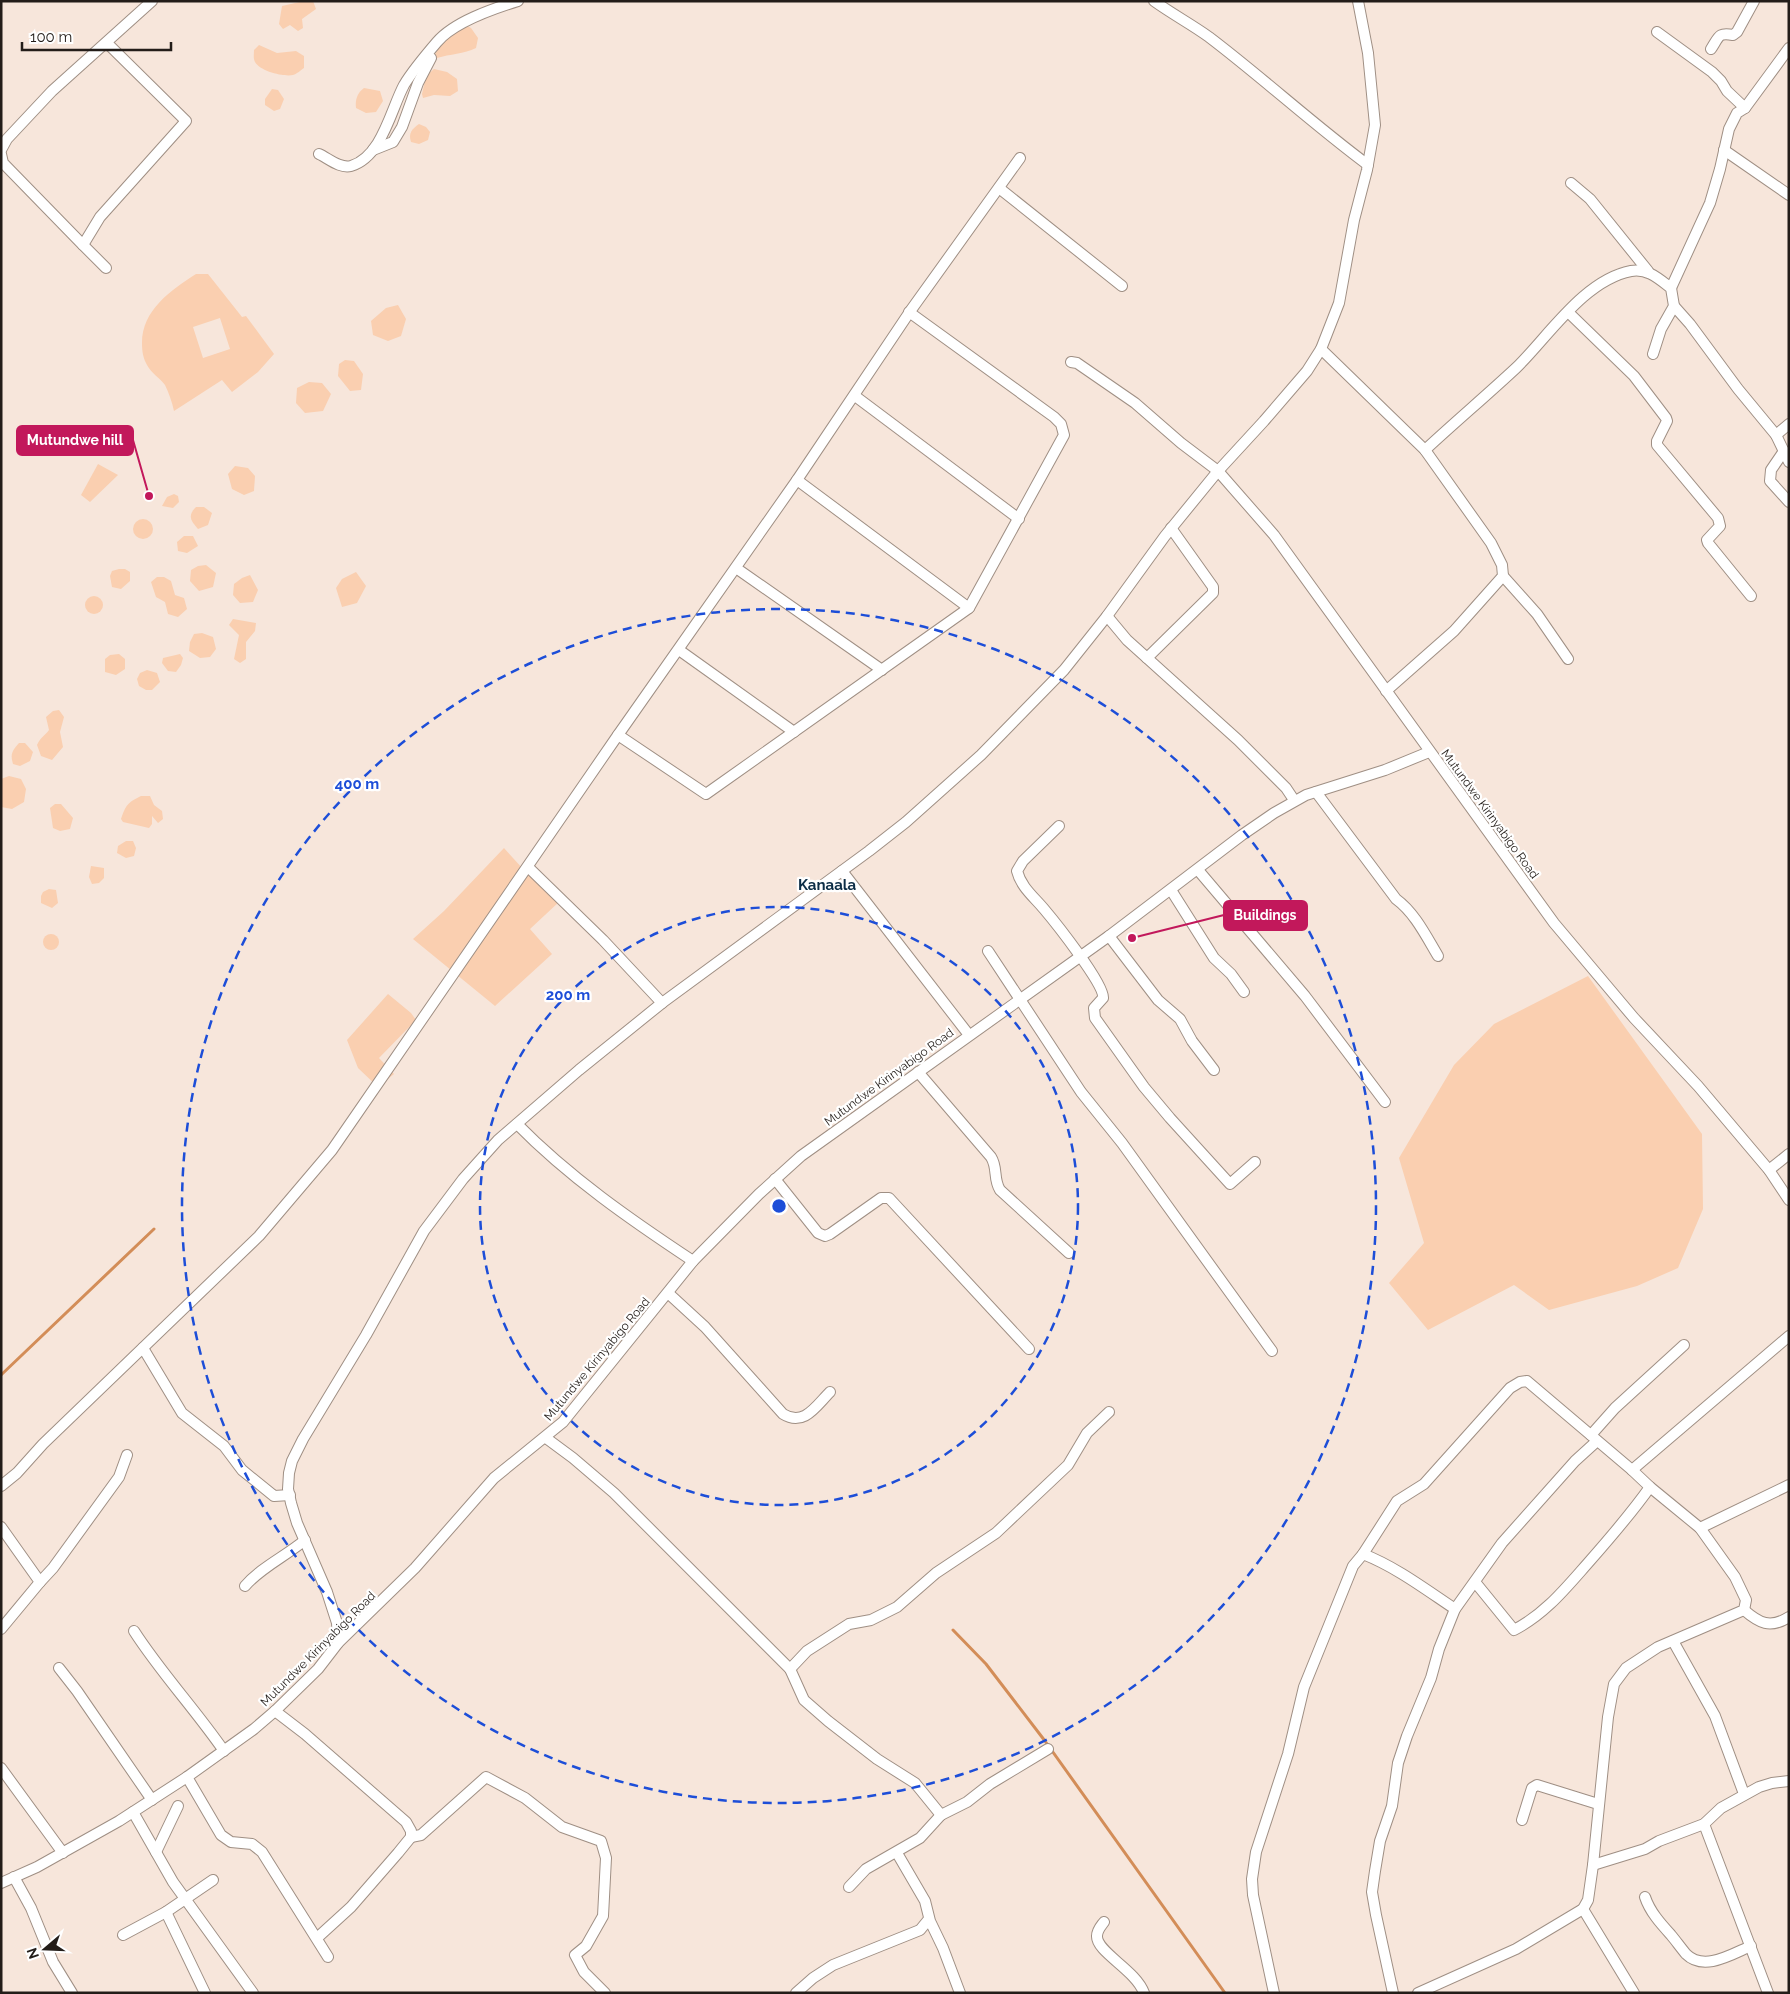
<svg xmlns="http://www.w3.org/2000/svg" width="1790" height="1994" font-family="Raleway,sans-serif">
  <rect width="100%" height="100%" fill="#f7e6db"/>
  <g fill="#facfb0" fill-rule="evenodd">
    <path d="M304,1H313L316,9L302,19L303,28L298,31L290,25L283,29L279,24L282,6Z"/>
    <path d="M466,25L471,28L478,38L476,48C464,54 450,54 437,58L434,56L442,42Z"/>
    <path d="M259,45L277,53L296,51L304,56V68C301,70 297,74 293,75C283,77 260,71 255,62C253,58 254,54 254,50Z"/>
    <path d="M434,69L447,72L457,79L458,91L450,96L434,95L423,98L422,94L426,76Z"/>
    <path d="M364,88L380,91L383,101L376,112L366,113L356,108C355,100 357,93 364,88Z"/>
    <path d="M272,89L278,90L284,99L280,109L274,111L265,105V99Z"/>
    <path d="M419,124L426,127L430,132L428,140L419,144L411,142C408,133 412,129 419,124Z"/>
    <path d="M196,274H208L242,317L246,316L274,354L258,372L232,392L222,380L174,411C172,402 169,393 165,385C160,378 151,373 147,365C143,358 142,351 142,343C142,310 171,290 196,274ZM220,318L230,349L203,358L193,327Z"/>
    <path d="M398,305L406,319L401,336L388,341L373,335L371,321L386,308Z"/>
    <path d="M345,360L354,361L363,374L361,390L350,391L338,376L339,364Z"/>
    <path d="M309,382L322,383L331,394L323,411L305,413L296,403L297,388Z"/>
    <path d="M98,464L118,475L90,502L81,495Z"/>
    <path d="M235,466L248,468L255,476L254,491L244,495L232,489L228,474Z"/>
    <path d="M174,494L178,496L179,502L173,508L162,506L167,497Z"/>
    <path d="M196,507H204L212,513L208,525L198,529C191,521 187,516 196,507Z"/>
    <circle cx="143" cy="529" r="10"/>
    <path d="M184,536H193L198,546L187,553L178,551L177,542Z"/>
    <path d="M206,565L216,573L213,587L199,591L190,581L191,570L198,566Z"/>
    <path d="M119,569H125L130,572V581L121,589L112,587L110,576L112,571Z"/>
    <path d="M356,572L366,586L357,603L342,607L336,588L342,579Z"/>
    <path d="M250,575L258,590L253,602L240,603L233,595L234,584L242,578Z"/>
    <path d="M157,577H164L171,581L175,595L184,598L187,609L178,617L168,614L165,602L156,597L151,582Z"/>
    <circle cx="94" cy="605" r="9"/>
    <path d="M233,619L256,623L255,631L246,642V659L240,663L234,659L239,635L229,625Z"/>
    <path d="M202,633L213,637L216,649L210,657L200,658L189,651L190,642L194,634Z"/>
    <path d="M119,654L125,659V669L116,675L105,672V659L110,655Z"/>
    <path d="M180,654L183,658L181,665L176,672L168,671L162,663L163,658Z"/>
    <path d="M147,670L157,673L160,682L152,690H146L139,686L137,679L140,673Z"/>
    <path d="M59,710L64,717L60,732L63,747L52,760L41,756L37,745C41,736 45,736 49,730L46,717L53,711Z"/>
    <path d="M19,743H25L33,752L30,761L20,766L13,764C10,754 12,751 19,743Z"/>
    <path d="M9,776L21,779L26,789L24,802L12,809L1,807V779Z"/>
    <path d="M141,796H150L154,805L162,811L163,819L158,823L152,816V824L149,828L123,822L121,819C126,805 127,803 141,796Z"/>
    <path d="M55,804H61L73,818L70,829L60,831L53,828L50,808Z"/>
    <path d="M126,841H133L136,848L134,856L126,858L117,853L118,846Z"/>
    <path d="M504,848L523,869L560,901L530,929L552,954L495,1006L413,939L444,911Z"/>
    <path d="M91,866L104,868V878L99,883L92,884L89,877Z"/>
    <path d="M49,889L56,890L58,903L52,908L41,903V896L43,892Z"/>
    <circle cx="51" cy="942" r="8"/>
    <path d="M1588,976L1702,1134L1703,1209L1678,1268L1637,1286L1549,1310L1514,1285L1428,1330L1389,1283L1424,1243L1399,1158L1454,1065L1494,1024Z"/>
    <path d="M388,994L411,1013L416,1020L379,1058L394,1074L378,1087L358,1068L347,1040Z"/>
  </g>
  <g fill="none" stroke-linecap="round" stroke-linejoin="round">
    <g stroke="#d38d58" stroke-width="3">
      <path d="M1,1375L154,1229"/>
      <path d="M953,1630L986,1664L1045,1741L1225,1993"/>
    </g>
    <g stroke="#9f8f84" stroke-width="12">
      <g id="minor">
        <path d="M1154,1C1172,14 1191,24 1209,37C1263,78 1314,125 1368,165"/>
        <path d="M1657,32L1712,72L1721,81L1727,91L1745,108"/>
        <path d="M1711,49C1719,37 1718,32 1733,35L1737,32L1754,1"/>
        <path d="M1,150L7,139L52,91L152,1"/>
        <path d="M373,150L393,142L402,127L418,83L431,58"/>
        <path d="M1724,150L1789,195"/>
        <path d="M1,154L3,163L83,245L100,217L186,121L107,43"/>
        <path d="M319,154C328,158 340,169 351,166C382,157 391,109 404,85C413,70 425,56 437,42C454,22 492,9 518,1"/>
        <path d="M1571,183L1590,199L1648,271"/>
        <path d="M999,188L1122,286"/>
        <path d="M83,245L106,268"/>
        <path d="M1671,288L1710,203L1720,169L1729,129L1737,113L1745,108L1789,48"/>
        <path d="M1674,306L1690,324L1738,389L1776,435L1789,462"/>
        <path d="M1568,312L1634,376L1666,418L1667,421L1657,441V445L1718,518L1720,526L1707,540L1708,543L1751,596"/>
        <path d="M1321,349L1425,450L1491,543L1502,565L1503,576L1454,631L1386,691"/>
        <path d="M1071,362L1077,363L1135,403L1181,443L1218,471L1274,535L1554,923L1634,1018L1698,1086L1769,1170L1789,1200"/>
        <path d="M855,396L1019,519"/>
        <path d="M1776,435L1789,424"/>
        <path d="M1425,450C1455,422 1486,396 1516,368C1548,337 1584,280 1631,271C1648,268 1659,279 1671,288L1674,306L1661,329L1653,354"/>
        <path d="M1784,451L1771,470L1770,481L1789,502"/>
        <path d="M797,480L969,608L1064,435L1061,424L1054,417L909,312"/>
        <path d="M736,568L882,670"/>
        <path d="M1503,576L1537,614L1568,659"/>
        <path d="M1107,616L1127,640L1147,658L1213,593V587L1171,528"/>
        <path d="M679,650L794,732"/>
        <path d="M1147,658L1238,740L1286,788L1294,800"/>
        <path d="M618,735L706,794L969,608"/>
        <path d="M1316,792L1396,899C1415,913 1426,936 1438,956"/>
        <path d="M1059,826L1023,861L1017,871C1021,887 1034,897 1044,909C1055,922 1105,985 1103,998L1094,1008L1095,1018L1144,1087L1170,1118L1230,1184L1255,1162"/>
        <path d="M528,867L603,940L662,1003"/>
        <path d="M1198,870L1305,996L1385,1102"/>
        <path d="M842,871L969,1035"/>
        <path d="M1171,890L1214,958L1231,974L1244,992"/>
        <path d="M1109,936L1158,1000L1180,1019L1192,1041L1214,1070"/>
        <path d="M988,951L1081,1092L1122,1143L1272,1351"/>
        <path d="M918,1072L991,1157C998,1168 993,1179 1000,1190L1069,1253"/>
        <path d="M517,1124C569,1177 631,1220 693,1261"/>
        <path d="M1769,1170L1789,1154"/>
        <path d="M775,1179L818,1233L825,1236L830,1234L881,1198H889L1029,1349"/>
        <path d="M668,1293L705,1327L783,1414C804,1427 816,1406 830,1392"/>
        <path d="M143,1348L182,1413L224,1446L242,1470L274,1496L290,1495"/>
        <path d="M1591,1435L1615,1408L1684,1345"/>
        <path d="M546,1438L573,1458L614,1493L790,1669L807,1651L849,1624L871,1620L897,1607L936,1573L996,1533L1068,1465L1087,1433L1109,1412"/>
        <path d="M1632,1470L1789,1336"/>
        <path d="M1,1486L17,1473L43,1444L259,1236L332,1150L618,735L797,480L911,310L1020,158"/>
        <path d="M1,1527L40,1582L1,1629"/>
        <path d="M1700,1528L1789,1485"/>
        <path d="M1363,1554L1397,1501L1424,1484L1510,1388L1520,1382L1527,1381L1632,1470L1650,1487L1700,1528L1735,1577L1746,1600L1744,1610L1658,1647L1626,1668L1614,1684L1608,1717L1593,1865L1588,1900L1583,1909L1516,1949L1418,1993"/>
        <path d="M40,1582L53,1568L119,1477L127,1455"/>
        <path d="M1475,1582L1514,1630C1545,1614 1565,1589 1588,1563C1610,1538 1631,1514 1650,1487"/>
        <path d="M245,1586C260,1568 286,1556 305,1540"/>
        <path d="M1744,1610C1759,1623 1770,1629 1789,1617"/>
        <path d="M134,1631C161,1673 195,1709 224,1751"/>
        <path d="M1673,1641L1715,1716L1744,1794"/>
        <path d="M338,1643L337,1623L327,1592L297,1523L291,1503L288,1489L289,1473L292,1461L303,1439L366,1335L424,1231L463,1179L498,1140L579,1070L662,1003L869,851L906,822L981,755L1064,670L1107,616L1165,536L1218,471L1264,421L1307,371L1321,349L1339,303L1354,220L1367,170L1375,125L1368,53L1358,1"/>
        <path d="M59,1668L77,1691L152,1800"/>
        <path d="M790,1669L804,1700L828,1721L877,1759L915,1783L941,1815"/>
        <path d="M275,1711L305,1734L406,1822L411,1831V1837L398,1853L351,1907L317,1938"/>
        <path d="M1,1768L63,1853"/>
        <path d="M187,1777L221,1835L231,1842L252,1844L262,1852L328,1957"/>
        <path d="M133,1812L173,1882L253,1993"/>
        <path d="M1522,1820L1532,1788L1537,1785L1598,1804"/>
        <path d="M1704,1824L1768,1993"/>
        <path d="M411,1837L421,1835L486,1777L525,1798L562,1827L601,1841L606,1858L603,1916L586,1946L575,1955L584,1972L605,1993"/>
        <path d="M156,1852L178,1806"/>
        <path d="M897,1853L925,1901L930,1921L943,1948L960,1993"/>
        <path d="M1593,1865L1645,1849L1659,1841L1704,1824L1721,1808L1759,1787L1772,1783L1789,1781"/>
        <path d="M14,1877L31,1908L53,1962L72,1993"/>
        <path d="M1,1883L37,1867L119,1821L187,1777L254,1729L275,1711L318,1669L338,1643L415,1568L494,1478L563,1422L693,1261L759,1194L801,1156L1109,936L1242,835L1274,813L1306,795L1385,770L1429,752"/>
        <path d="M849,1887L866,1869L920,1838L941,1815L967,1802L990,1784L1048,1749"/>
        <path d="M1645,1897C1650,1912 1661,1924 1671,1935C1676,1941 1681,1948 1686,1954C1704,1972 1732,1954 1751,1946"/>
        <path d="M1583,1909L1634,1993"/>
        <path d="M166,1912L205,1993"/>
        <path d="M1104,1922C1101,1926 1097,1930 1097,1936C1096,1952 1136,1970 1144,1993"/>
        <path d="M123,1935L166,1912L213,1880"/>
        <path d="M796,1993L813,1978L833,1965L920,1930L929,1919"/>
        <path d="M1274,1993L1253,1895L1252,1879L1256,1852L1288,1754L1304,1687L1353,1566L1363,1554C1396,1567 1425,1589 1455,1609"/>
        <path d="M1393,1993L1376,1915L1372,1892L1375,1871L1380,1841L1392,1806L1398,1763L1407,1736L1431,1678L1439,1649L1455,1609L1502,1543L1575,1461L1597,1441"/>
      </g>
    </g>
    <use href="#minor" stroke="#fff" stroke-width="10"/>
  </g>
  <g fill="none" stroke="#1d4ed8" stroke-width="2.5" stroke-dasharray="9 6">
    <circle cx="779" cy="1206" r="299"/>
    <circle cx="779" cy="1206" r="597"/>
  </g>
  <g text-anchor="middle" stroke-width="4.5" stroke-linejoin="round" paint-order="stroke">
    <g font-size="12" fill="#231d19" stroke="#fff">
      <text transform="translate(1490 814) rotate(54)" y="4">Mutundwe Kirinyabigo Road</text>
      <text transform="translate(889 1077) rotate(-36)" y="4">Mutundwe Kirinyabigo Road</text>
      <text transform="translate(597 1359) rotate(-50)" y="4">Mutundwe Kirinyabigo Road</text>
      <text transform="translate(318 1649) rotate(-45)" y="4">Mutundwe Kirinyabigo Road</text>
    </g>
    <g font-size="15" font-weight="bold" fill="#0c2d46" stroke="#fff">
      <text x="827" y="890">Kanaala</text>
    </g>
  </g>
  <circle cx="779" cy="1206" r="8" fill="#1d4ed8" stroke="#fff" stroke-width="2.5"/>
  <g font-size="15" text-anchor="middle" font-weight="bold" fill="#1d4ed8" stroke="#fff" stroke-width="4.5" stroke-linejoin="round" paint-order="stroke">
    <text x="357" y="789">400 m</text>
    <text x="568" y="1000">200 m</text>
  </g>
  <path fill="none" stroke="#c2185b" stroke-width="2" d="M149 496L133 440M1132 938L1224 915"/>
  <g fill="#c2185b" stroke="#fff" stroke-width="2">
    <circle cx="149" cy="496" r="5"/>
    <circle cx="1132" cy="938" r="5"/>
  </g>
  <g fill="#c2185b" stroke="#c2185b" stroke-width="2">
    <rect x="17" y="426" width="116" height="29" rx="5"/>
    <rect x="1224" y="901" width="83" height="29" rx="5"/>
  </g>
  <g font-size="14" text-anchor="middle" font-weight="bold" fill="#fff">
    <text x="75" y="445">Mutundwe hill</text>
    <text x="1265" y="920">Buildings</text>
  </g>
  <rect width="1790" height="1994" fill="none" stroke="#231d19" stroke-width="5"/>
  <g transform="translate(45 1949) rotate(251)" stroke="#ffffff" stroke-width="4" paint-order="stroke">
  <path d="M0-4L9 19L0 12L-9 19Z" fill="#231d19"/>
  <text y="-8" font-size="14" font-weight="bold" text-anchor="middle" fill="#231d19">N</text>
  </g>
  <path d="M22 42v8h149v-8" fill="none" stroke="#231d19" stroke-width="2.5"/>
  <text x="30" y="42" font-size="15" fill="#231d19" stroke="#ffffff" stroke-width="4" paint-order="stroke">100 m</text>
</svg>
